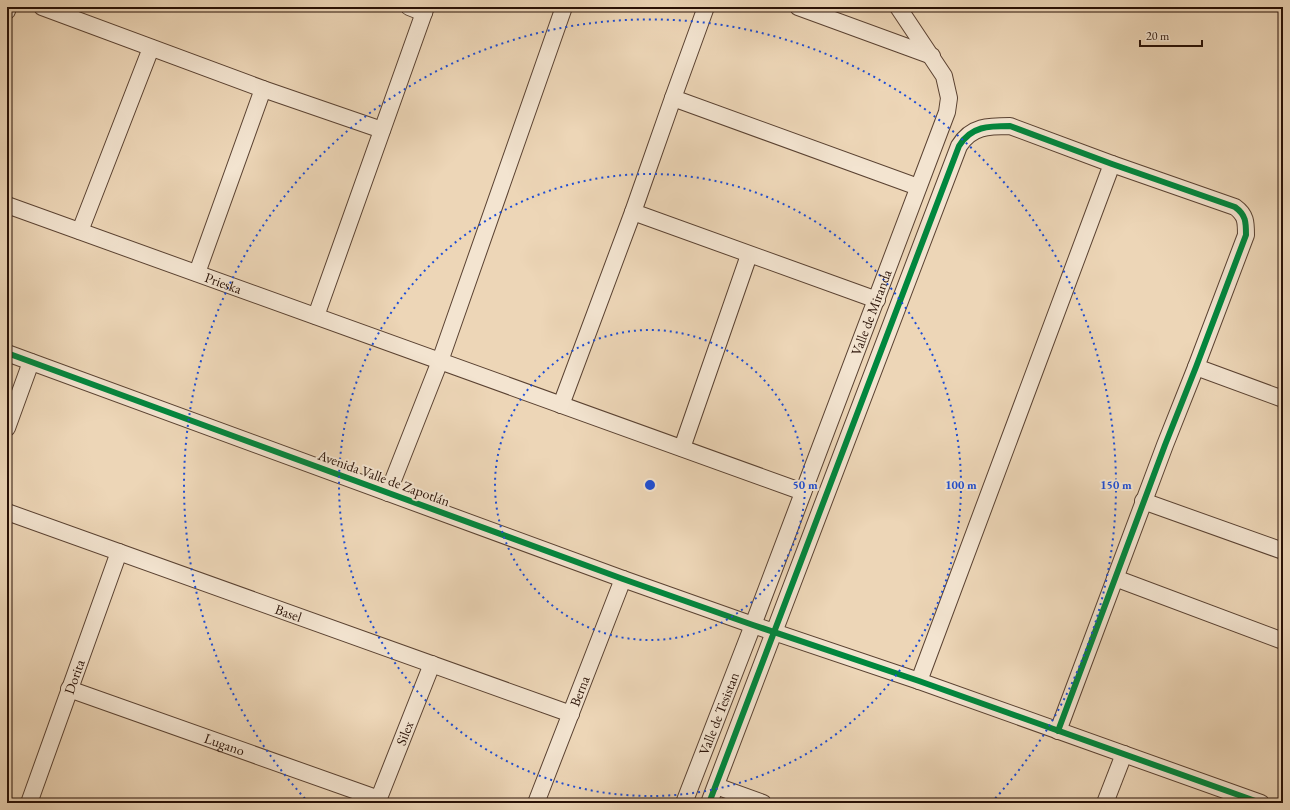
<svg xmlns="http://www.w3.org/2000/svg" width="1290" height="810" font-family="'EB Garamond',serif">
  <rect width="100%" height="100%" fill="#edd6b7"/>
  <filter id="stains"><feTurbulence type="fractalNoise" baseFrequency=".005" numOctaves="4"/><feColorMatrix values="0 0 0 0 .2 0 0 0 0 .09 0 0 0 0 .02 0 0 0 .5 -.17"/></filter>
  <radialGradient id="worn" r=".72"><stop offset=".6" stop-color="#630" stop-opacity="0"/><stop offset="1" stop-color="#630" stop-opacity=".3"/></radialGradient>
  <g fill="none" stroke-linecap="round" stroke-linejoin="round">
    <g stroke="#5a4232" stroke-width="18">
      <g id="minor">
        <path d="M42,7L263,89L382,130"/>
        <path d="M409,7L424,13"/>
        <path d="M798,7L932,56"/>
        <path d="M7,11L8,7"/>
        <path d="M673,98L918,187"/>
        <path id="s1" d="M7,205L803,492"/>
        <path d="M633,212L877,300"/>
        <path d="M80,231L151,48"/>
        <path d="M197,273L263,89"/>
        <path d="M316,316L426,7"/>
        <path d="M7,353L623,579L753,625L919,681L1261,803"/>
        <path d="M1196,367L1283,399"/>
        <path d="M561,405L633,212L673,98L706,7"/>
        <path d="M7,428L31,362"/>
        <path d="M682,448L749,255"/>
        <path d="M388,493L440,361L564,7"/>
        <path d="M1143,501L1283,551"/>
        <path id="s2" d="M7,512L571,714"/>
        <path d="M1115,578L1283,641"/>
        <path d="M919,681L1112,164"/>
        <path id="s3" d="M69,689L379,799"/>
        <path d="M716,786L763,803"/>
        <path id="s4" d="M29,803L119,552"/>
        <path id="s5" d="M377,803L432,664"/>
        <path id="s6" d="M536,803L623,579"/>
        <path id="s7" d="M684,803L753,625L947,112L949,98L944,76L898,7"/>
        <path d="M709,803L959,146C971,126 989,126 1010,126L1112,164L1235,207C1246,215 1246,222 1246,235L1196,367L1165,445L1058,731"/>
        <path d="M1105,803L1124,754"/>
      </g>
    </g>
    <use href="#minor" stroke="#f3e4d0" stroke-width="16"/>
    <g stroke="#f3e4d0" stroke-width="8">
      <g id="cycleway">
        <path d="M7,353L623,579L753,625L919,681L1261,803"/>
        <path d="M709,803L959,146C971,126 989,126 1010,126L1112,164L1235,207C1246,215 1246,222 1246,235L1196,367L1165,445L1058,731"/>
      </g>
    </g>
    <use href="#cycleway" stroke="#00873e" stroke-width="6"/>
  </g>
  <g fill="none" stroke="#1d4ed8" stroke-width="2" stroke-dasharray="2 4">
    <circle cx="650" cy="485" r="155"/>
    <circle cx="650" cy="485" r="311"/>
    <path d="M309 803A466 466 0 1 1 991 803"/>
  </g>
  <g text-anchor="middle" stroke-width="4" stroke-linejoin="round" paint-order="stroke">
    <g font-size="14" fill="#291106" stroke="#f3e4d0">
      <text dy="5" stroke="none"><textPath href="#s1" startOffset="230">Prieska</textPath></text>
      <text dy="5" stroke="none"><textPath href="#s7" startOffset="525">Valle de Miranda</textPath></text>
      <text transform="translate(384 478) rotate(20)" y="5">Avenida Valle de Zapotlán</text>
      <text dy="5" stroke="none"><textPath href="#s2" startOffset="299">Basel</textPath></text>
      <text dy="5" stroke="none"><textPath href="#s4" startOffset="134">Dorita</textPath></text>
      <text dy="5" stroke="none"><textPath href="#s6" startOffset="120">Berna</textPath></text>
      <text dy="5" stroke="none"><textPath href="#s7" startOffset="96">Valle de Tesistan</textPath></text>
      <text dy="5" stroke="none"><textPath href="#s5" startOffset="75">Silex</textPath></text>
      <text dy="5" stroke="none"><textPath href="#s3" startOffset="165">Lugano</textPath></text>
    </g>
  </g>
  <circle cx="650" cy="485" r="6" fill="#1d4ed8" stroke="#f3e4d0" stroke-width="2"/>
  <g font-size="12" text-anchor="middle" font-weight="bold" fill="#1d4ed8" stroke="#f3e4d0" stroke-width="4" stroke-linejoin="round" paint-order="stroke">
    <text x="805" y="489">50 m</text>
    <text x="961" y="489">100 m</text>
    <text x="1116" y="489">150 m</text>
  </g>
  <rect width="1290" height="810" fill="none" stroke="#edd6b7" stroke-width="24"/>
  <rect x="8" y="8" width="1274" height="794" fill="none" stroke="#291106" stroke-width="2"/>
  <rect x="12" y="12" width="1266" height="786" fill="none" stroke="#291106"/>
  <path d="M1140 40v6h62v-6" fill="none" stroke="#291106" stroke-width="2"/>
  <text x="1146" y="40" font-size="12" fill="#291106" stroke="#f3e4d0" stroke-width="3" paint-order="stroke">20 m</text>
  <rect width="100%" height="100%" filter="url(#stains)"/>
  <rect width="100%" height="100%" fill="url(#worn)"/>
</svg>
